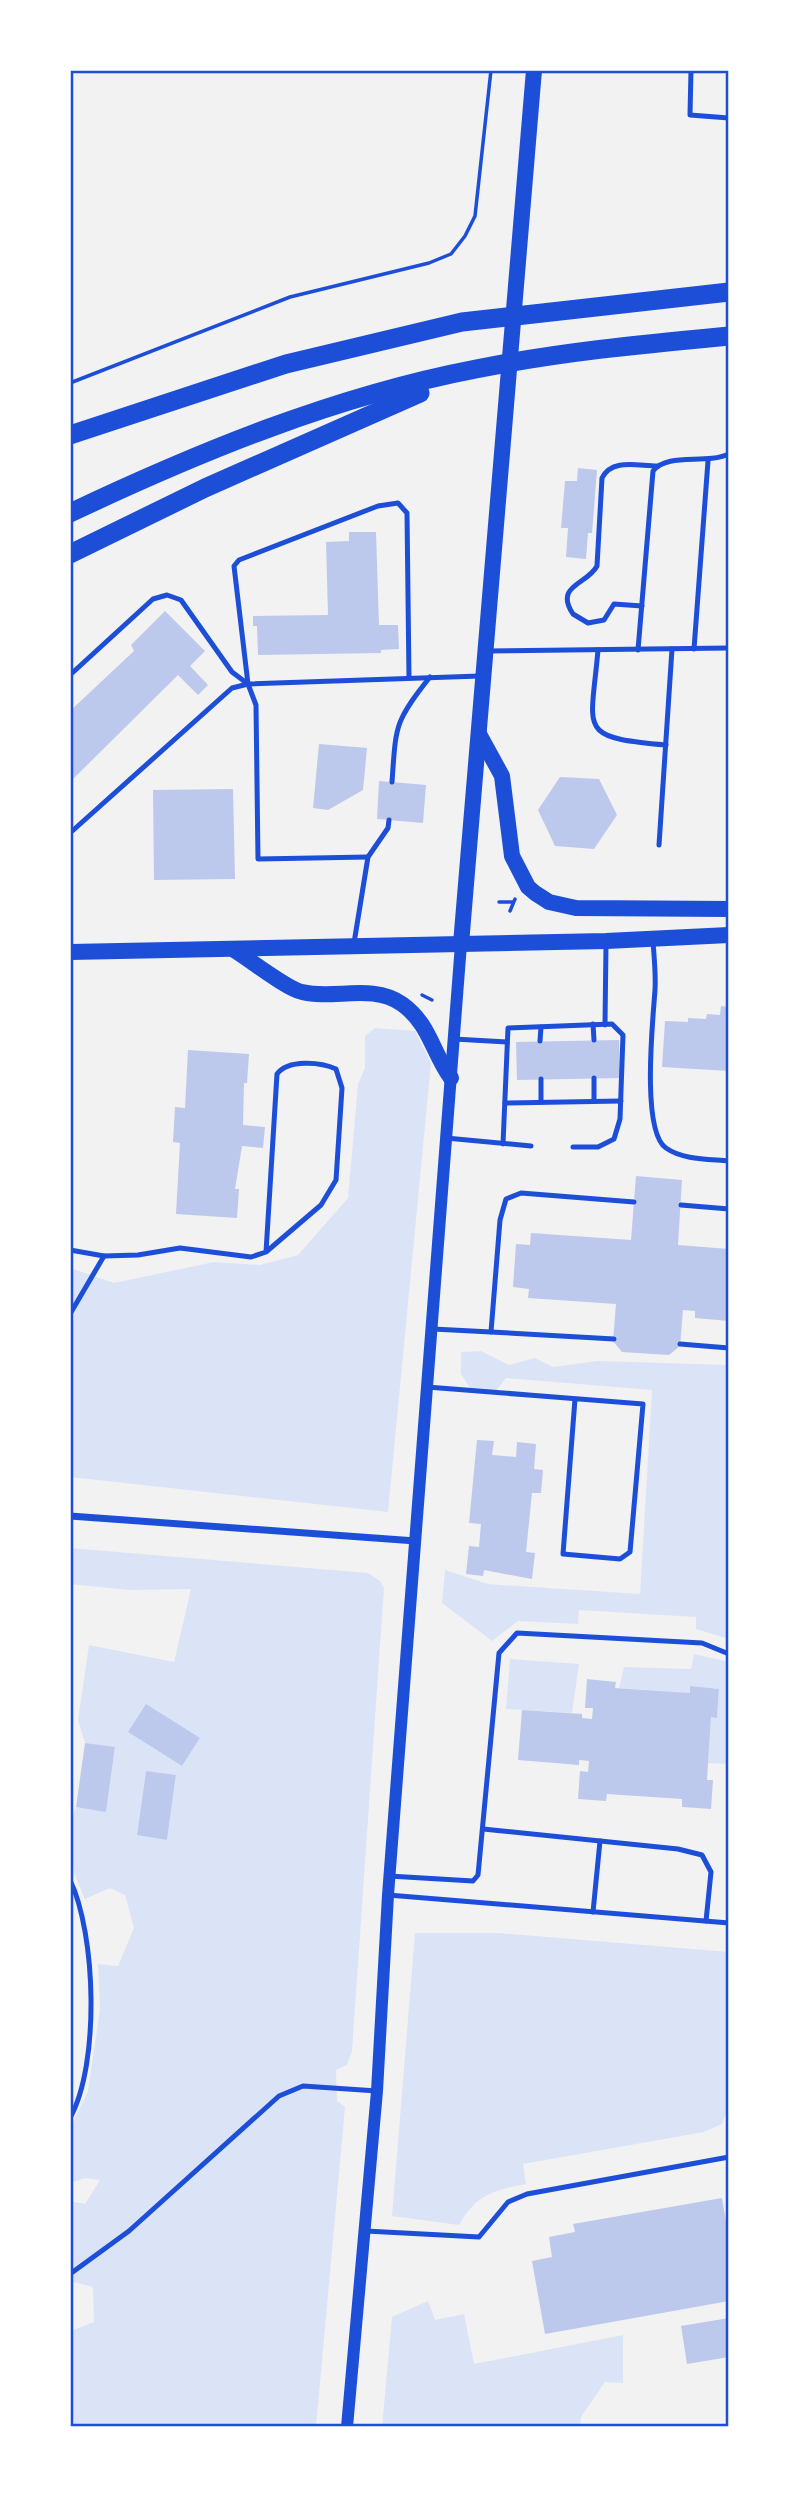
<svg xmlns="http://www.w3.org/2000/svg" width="799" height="2497" font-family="Karla,sans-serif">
  <rect width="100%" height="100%" fill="#f2f2f2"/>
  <g fill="#dbe4f7" fill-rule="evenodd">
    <path d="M375,1028L415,1031L431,1063L388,1512L70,1477V1268L114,1283L214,1262L260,1265L298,1255L348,1198L358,1084L365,1068V1036Z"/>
    <path d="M481,1351L509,1365L535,1358L553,1367L597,1361L729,1365V1639L696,1629V1617L579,1610L578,1624L518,1621L492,1641L442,1603L445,1570L488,1584L640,1594L652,1390L506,1378L495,1392L472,1391L461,1374V1352Z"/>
    <path d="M70,1548L368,1573L380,1581L384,1588L352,2051L347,2065L336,2070L337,2101L345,2107L316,2427H70V2331L94,2322L93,2287L70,2281V2201L85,2204L100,2180L85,2178L70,2183V2129L88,2091L100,2009L98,1964L118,1966L134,1928L125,1895L110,1888L85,1899C70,1867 63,1842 76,1807L106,1811L115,1748L85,1743L78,1720L89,1645L174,1662L191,1589L129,1590L70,1584ZM128,1732L200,1738L182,1766ZM146,1771L176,1776L167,1839L137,1835Z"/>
    <path d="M694,1654L729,1662V1764L708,1763L711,1717H717L719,1689L691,1687L690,1693L619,1688L624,1667L691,1669Z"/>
    <path d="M510,1659L579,1664L572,1713L506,1709Z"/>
    <path d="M415,1933H499L729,1952V2106L722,2124L704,2132L523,2164L526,2184C493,2190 476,2195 459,2225L392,2216Z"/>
    <path d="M428,2301L435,2320L464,2314L474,2364L623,2335V2383L605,2382L581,2417L580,2427H382L392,2317Z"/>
  </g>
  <g fill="#bdc9ec">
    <path d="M578,468L597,470L592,533H588L586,559L566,557L568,528H561L565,481H577Z"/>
    <path d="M349,532H376L379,625H398L399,649L381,650V653L258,655L257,626H253V616L328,615L326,542L349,541Z"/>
    <path d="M165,611L205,651L190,666L208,685L198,695L178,675L70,782V711L134,651L131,645Z"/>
    <path d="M319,744L367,748L363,790L328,810L313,808Z"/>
    <path d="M560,777L599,779L617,815L594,849L555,846L538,810Z"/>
    <path d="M379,781L426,785L423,823L377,819Z"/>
    <path d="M233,789L235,879L154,880L153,790Z"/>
    <path d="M721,1006L729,1007V1071L662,1067L665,1021L688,1022V1018L706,1019L707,1014L720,1015Z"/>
    <path d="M619,1040L620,1078L517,1080L516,1042Z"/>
    <path d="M188,1050L249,1054L247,1083H244L243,1125L265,1127L263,1148L242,1146L235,1189H239L237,1218L176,1214L180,1143L173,1142L175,1107L185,1108Z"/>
    <path d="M636,1176L682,1180L678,1245L729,1249V1321L695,1318V1311L683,1310L680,1346L669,1355L622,1352L613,1341L616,1304L528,1298L529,1289L513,1287L516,1244L530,1245L531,1233L631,1240Z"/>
    <path d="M477,1440L494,1441L492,1455L516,1457L517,1442L536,1444L534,1469L543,1470L541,1493H532L526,1552L535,1553L532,1579L484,1570L483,1576L466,1574L469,1546L479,1547L481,1524L469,1523Z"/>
    <path d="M587,1679L616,1682L615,1688L690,1693V1686L719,1689L717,1718L711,1717L707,1780H713L711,1809L682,1807V1799L607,1794L606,1801L578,1799L580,1771L588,1772L589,1761L579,1760V1765L518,1760L522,1710L582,1714V1718L592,1719L593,1708H585Z"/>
    <path d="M146,1704L200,1738L182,1766L128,1732Z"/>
    <path d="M85,1743L115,1747L106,1812L76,1807Z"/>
    <path d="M146,1771L176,1775L167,1840L137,1835Z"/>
    <path d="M722,2198L729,2239V2301L545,2334L532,2261L552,2257L549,2237L575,2232L573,2224Z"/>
    <path d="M729,2318V2357L687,2364L681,2326Z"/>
  </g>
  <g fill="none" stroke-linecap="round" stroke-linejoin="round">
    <g stroke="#1d4ed8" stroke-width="3.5">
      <path d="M70,383L290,297L429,263L451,254L465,236L475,216L491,70"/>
      <path d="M499,902H512"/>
      <path d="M510,911L515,899"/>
      <path d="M422,995L432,1000"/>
    </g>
    <g stroke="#1d4ed8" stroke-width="5">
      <path d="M691,70L690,115L729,118"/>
      <path d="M642,606L614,604L604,620L588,623L573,614C554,585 587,585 597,566L602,478C612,458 638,466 657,466"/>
      <path d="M694,649L708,461"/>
      <path d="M598,650C591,732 576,737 666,745"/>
      <path d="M638,650L653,471C668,452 705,465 729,454"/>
      <path d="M487,651L729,648"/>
      <path d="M70,675L153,599L167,595L181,600L232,672L248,684"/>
      <path d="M392,782C396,726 394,722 430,677"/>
      <path d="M70,833L232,688L248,684L480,676"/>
      <path d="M659,845L672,649"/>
      <path d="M368,857L258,859L256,705L248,684L234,566L239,560L378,506L398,503L407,513L409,678"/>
      <path d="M653,941C654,957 656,974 655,990C653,1019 641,1131 666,1148C683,1160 709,1159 729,1161"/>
      <path d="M354,943L368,857L388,828L389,820"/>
      <path d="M593,1024L594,1040"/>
      <path d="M605,1025L606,944"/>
      <path d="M454,1039L507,1042"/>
      <path d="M540,1041L541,1027"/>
      <path d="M541,1079V1102"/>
      <path d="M594,1101V1078"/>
      <path d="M505,1103L621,1101"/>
      <path d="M446,1138L531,1146"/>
      <path d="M503,1144L508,1028L612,1024L623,1035L620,1119L614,1139L598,1147H573"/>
      <path d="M681,1205L729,1209"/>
      <path d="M70,1250L104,1256L138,1255L180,1248L251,1257L266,1252L321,1205L336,1180L342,1088L336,1069C321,1062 288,1059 277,1074L266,1252"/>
      <path d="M70,1314L104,1256"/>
      <path d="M433,1329L491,1332L500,1220L506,1199L521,1193L634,1202"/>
      <path d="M491,1332L614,1339"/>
      <path d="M680,1344L729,1348"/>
      <path d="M427,1387C499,1393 571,1398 643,1404L630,1552L620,1559L563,1554L575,1399"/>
      <path d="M483,1829L678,1849L702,1855L711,1872L706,1921"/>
      <path d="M389,1876L473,1881L478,1875L499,1653L517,1633L702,1643L729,1654"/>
      <path d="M70,1880C96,1934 100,2064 70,2118"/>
      <path d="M388,1895L729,1923"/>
      <path d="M593,1912L600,1841"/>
      <path d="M366,2231L479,2237L508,2202L527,2194L729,2157"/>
      <path d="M70,2274L129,2231L279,2096L303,2086L377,2091"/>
    </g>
    <path stroke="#1d4ed8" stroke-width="7" d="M70,1516L416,1541"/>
    <path stroke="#1d4ed8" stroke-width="12" d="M347,2427L377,2091L388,1895L461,944"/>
    <g stroke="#1d4ed8" stroke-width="16">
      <path d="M479,734L502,776L512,856L528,887L535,893L549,902L576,908L729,909"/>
      <path d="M461,944L534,70"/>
      <path d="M234,950C249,959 287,989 302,992C334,1000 372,983 402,1004C430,1024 432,1052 451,1078"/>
      <path d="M70,952L606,941L729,935"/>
    </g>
    <g stroke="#1d4ed8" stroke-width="19">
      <path d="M70,435L286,364L462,322L729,292"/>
      <path d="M70,513C199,452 335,396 476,369C559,352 645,344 729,336"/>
      <path d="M70,554L205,488L420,393"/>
    </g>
  </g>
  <rect width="799" height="2497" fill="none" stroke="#ffffff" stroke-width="144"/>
  <rect x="72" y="72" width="655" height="2353" fill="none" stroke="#1d4ed8" stroke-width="2.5"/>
</svg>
